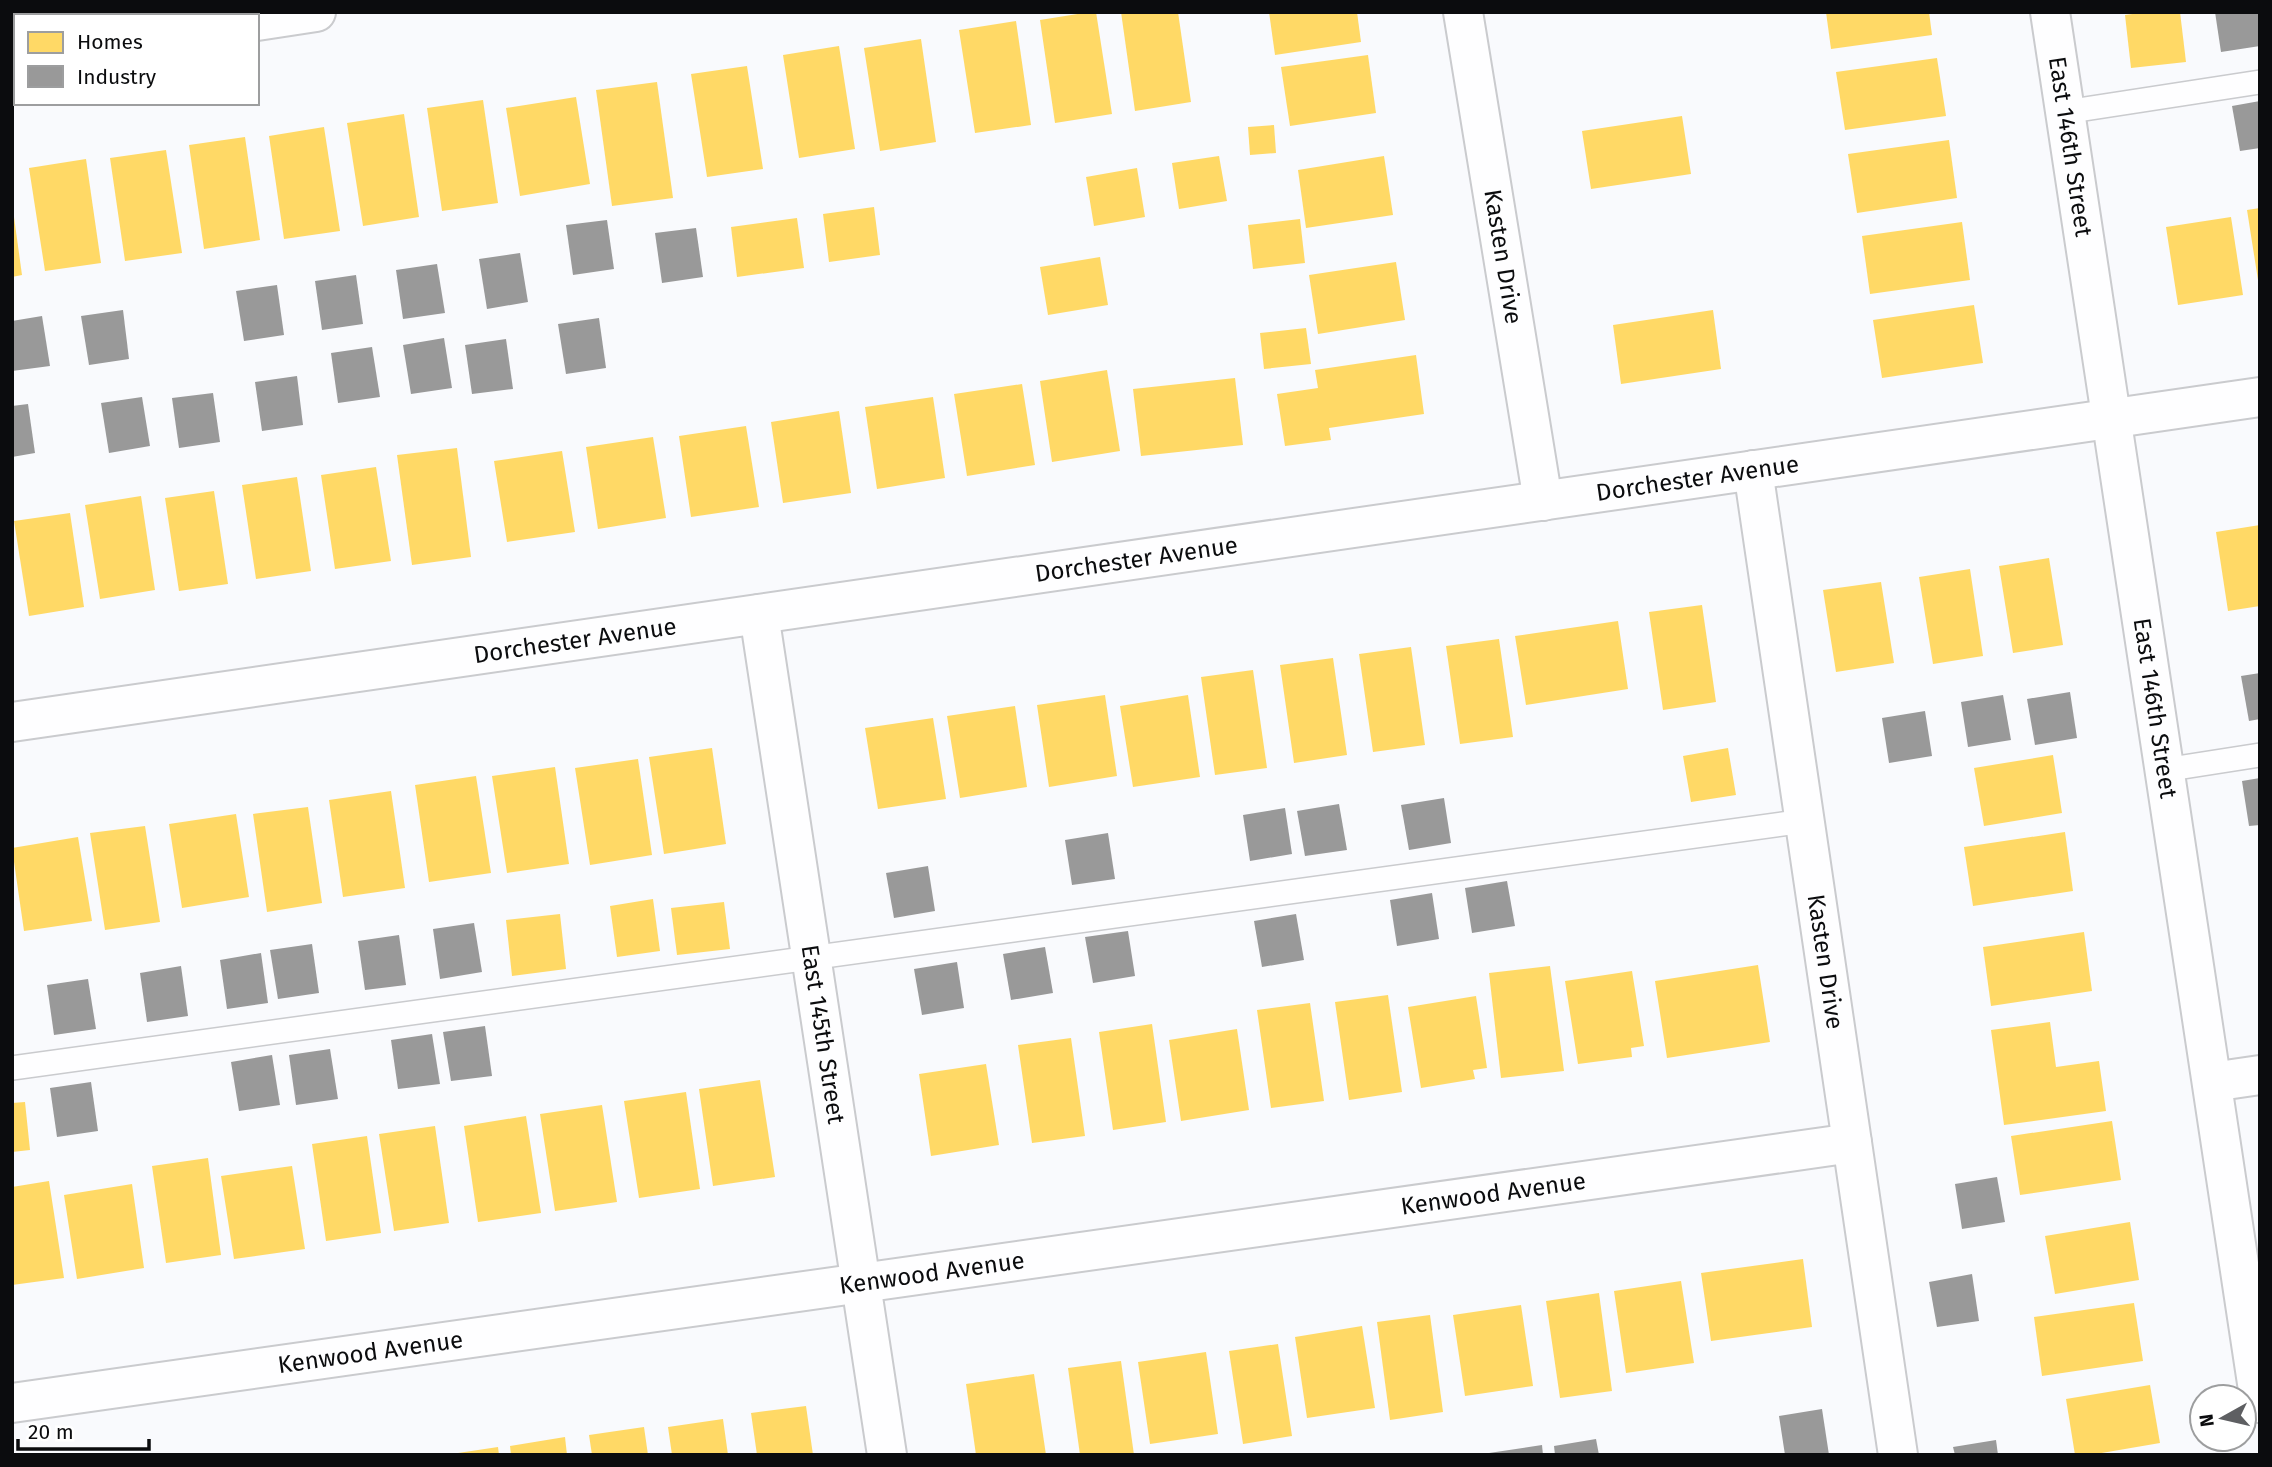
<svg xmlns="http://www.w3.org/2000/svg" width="2272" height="1467" font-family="'Fira Sans',sans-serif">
  <rect width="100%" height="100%" fill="#f9fafd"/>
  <g fill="#ffd966">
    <path d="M1090,12H1096L1112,114L1055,123L1040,20Z"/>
    <path d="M1121,12H1178L1191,102L1135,111Z"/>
    <path d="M1269,12H1357L1361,42L1275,55Z"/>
    <path d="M1826,12H1929L1932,35L1831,49Z"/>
    <path d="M2147,12H2180L2186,62L2131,68L2125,15Z"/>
    <path d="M1016,21L1031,125L975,133L959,30Z"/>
    <path d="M921,39L936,142L880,151L864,48Z"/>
    <path d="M839,46L855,149L799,158L783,55Z"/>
    <path d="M1368,55L1376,113L1290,126L1281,67Z"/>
    <path d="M1937,58L1946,116L1845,130L1836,72Z"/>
    <path d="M747,66L763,169L707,177L691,74Z"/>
    <path d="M657,82L673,198L612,206L596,90Z"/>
    <path d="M576,97L590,184L520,196L506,108Z"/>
    <path d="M483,100L498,203L442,211L427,108Z"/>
    <path d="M404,114L419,217L363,226L347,123Z"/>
    <path d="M1682,116L1691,174L1591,189L1582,131Z"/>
    <path d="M1274,125L1276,153L1250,155L1248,127Z"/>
    <path d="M324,127L340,231L284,239L269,136Z"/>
    <path d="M245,137L260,240L204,249L189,145Z"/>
    <path d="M1949,140L1957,198L1857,213L1848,154Z"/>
    <path d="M166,150L182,253L125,261L110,158Z"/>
    <path d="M1219,156L1227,201L1179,209L1172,163Z"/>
    <path d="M1384,156L1393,215L1306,228L1298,170Z"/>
    <path d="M86,159L101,263L45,271L29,168Z"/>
    <path d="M1137,168L1145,217L1094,226L1086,177Z"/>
    <path d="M874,207L880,255L829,262L823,214Z"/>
    <path d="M2260,208V280H2258L2247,210Z"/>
    <path d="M14,217L22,275L12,277V218Z"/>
    <path d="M2231,217L2243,295L2178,305L2166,227Z"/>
    <path d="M797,218L804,268L737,277L731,227Z"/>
    <path d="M1300,219L1305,263L1253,269L1248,225Z"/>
    <path d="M1962,222L1970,280L1870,294L1862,236Z"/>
    <path d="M1100,257L1108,305L1048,315L1040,267Z"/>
    <path d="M1396,262L1405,320L1318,334L1309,275Z"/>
    <path d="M1974,305L1983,363L1882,378L1873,320Z"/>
    <path d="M1713,310L1721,369L1621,384L1613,325Z"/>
    <path d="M1306,328L1311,364L1264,369L1260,333Z"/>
    <path d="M1416,355L1424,414L1329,428L1331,440L1285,446L1277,394L1318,388L1315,370Z"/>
    <path d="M1107,370L1120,451L1052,462L1040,381Z"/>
    <path d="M1235,378L1243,445L1141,456L1133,389Z"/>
    <path d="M1022,384L1035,465L967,476L954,394Z"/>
    <path d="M933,397L945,478L877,489L865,407Z"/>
    <path d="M839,411L851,493L783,503L771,422Z"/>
    <path d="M746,426L759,507L691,517L679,436Z"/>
    <path d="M653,437L666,518L598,529L586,447Z"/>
    <path d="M457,448L471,557L412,565L397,455Z"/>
    <path d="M562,451L575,532L507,542L494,461Z"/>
    <path d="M376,467L391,561L335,569L321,475Z"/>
    <path d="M297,477L311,571L256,579L242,485Z"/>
    <path d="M214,491L228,584L179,591L165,498Z"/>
    <path d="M141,496L155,590L100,599L85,505Z"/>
    <path d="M70,513L84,607L29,616L14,521Z"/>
    <path d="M2260,525V606L2228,611L2216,532Z"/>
    <path d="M2049,558L2063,645L2013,653L1999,566Z"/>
    <path d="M1970,569L1983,656L1933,664L1919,577Z"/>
    <path d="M1881,582L1894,663L1836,672L1823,590Z"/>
    <path d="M1702,605L1716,702L1663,710L1649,612Z"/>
    <path d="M1618,621L1628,689L1526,705L1515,636Z"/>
    <path d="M1499,639L1513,737L1460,744L1446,646Z"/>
    <path d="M1411,647L1425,745L1373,752L1359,654Z"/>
    <path d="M1333,658L1347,755L1294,763L1280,665Z"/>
    <path d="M1253,670L1267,768L1215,775L1201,677Z"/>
    <path d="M1105,695L1117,776L1049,787L1037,705Z"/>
    <path d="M1188,695L1200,777L1133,787L1120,706Z"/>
    <path d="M1015,706L1027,787L960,798L947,716Z"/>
    <path d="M933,718L946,799L878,809L865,728Z"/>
    <path d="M712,748L726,844L664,854L649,757Z"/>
    <path d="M1728,748L1736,795L1691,802L1683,756Z"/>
    <path d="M2053,755L2062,813L1984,826L1974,768Z"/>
    <path d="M638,759L652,855L590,865L575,768Z"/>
    <path d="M555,767L569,864L507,873L492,776Z"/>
    <path d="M476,776L491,873L429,882L415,785Z"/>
    <path d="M391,791L405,888L343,897L329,800Z"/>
    <path d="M308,807L322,903L267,912L253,814Z"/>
    <path d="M236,814L249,897L182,908L169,824Z"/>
    <path d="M145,826L160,922L105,930L90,833Z"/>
    <path d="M2065,832L2073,891L1973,906L1964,847Z"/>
    <path d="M78,837L92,921L24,931L12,848Z"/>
    <path d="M653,899L660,951L617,957L610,906Z"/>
    <path d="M724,902L730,949L677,955L671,908Z"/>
    <path d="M560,914L566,969L512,976L506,920Z"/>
    <path d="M2084,932L2092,991L1991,1006L1983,947Z"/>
    <path d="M1758,965L1770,1042L1667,1058L1655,981Z"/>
    <path d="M1550,966L1564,1071L1501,1078L1489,973Z"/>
    <path d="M1632,971L1644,1046L1631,1048L1632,1057L1578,1064L1565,981Z"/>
    <path d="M1388,995L1402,1092L1349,1100L1335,1002Z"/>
    <path d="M1476,996L1487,1068L1473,1070L1475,1079L1421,1088L1408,1007Z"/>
    <path d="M1310,1003L1324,1101L1271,1108L1257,1010Z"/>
    <path d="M2050,1022L2056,1067L2099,1061L2106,1111L2004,1125L1991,1030Z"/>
    <path d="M1152,1024L1166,1122L1113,1130L1099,1032Z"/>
    <path d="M1237,1029L1249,1110L1181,1121L1169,1040Z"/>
    <path d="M1071,1038L1085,1136L1032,1143L1018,1045Z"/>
    <path d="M986,1064L999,1145L931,1156L919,1074Z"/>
    <path d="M760,1080L775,1177L713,1186L699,1089Z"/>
    <path d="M686,1092L700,1189L639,1198L624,1101Z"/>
    <path d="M25,1102L30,1150L12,1152V1103Z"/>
    <path d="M602,1105L617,1202L555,1211L540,1114Z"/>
    <path d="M526,1116L541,1213L478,1222L464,1126Z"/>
    <path d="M2112,1121L2121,1180L2020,1195L2011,1136Z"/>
    <path d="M435,1126L449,1223L394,1231L379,1134Z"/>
    <path d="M367,1136L381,1233L326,1241L312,1144Z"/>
    <path d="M208,1158L221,1255L166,1263L152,1166Z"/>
    <path d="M292,1166L305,1249L234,1259L221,1176Z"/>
    <path d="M49,1181L64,1278L12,1285V1187Z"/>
    <path d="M132,1184L144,1268L77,1279L64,1195Z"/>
    <path d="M2130,1222L2139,1280L2055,1294L2045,1236Z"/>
    <path d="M1803,1259L1812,1327L1711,1341L1701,1273Z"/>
    <path d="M1681,1281L1694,1363L1626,1373L1614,1291Z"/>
    <path d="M1599,1293L1612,1391L1560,1398L1546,1301Z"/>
    <path d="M2134,1303L2143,1361L2042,1376L2034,1317Z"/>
    <path d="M1521,1305L1533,1386L1465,1396L1453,1315Z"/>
    <path d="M1430,1315L1443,1412L1390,1420L1377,1322Z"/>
    <path d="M1362,1326L1375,1408L1307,1418L1295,1337Z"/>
    <path d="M1278,1344L1292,1436L1243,1444L1229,1351Z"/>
    <path d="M1206,1352L1218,1434L1150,1444L1138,1362Z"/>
    <path d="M1121,1361L1134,1455H1080L1068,1368Z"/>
    <path d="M1034,1374L1046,1455H976L966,1384Z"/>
    <path d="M2150,1385L2160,1443L2090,1455H2075L2066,1399Z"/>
    <path d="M806,1406L813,1455H757L751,1413Z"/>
    <path d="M723,1419L728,1455H672L668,1427Z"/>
    <path d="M644,1427L648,1455H592L589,1435Z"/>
    <path d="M565,1437L567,1455H511L510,1446Z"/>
    <path d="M498,1447L499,1455H458V1453Z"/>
  </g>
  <g fill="#999">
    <path d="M2215,12H2258L2260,46L2221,52Z"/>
    <path d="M2260,101V148L2240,151L2232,106Z"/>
    <path d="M607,220L614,269L573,275L566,225Z"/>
    <path d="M696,228L703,277L662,283L655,233Z"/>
    <path d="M520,253L528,302L487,309L479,259Z"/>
    <path d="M437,264L445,313L403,319L396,270Z"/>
    <path d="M356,275L363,324L322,330L315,281Z"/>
    <path d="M277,285L284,335L244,341L236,291Z"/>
    <path d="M123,310L129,359L89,365L81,316Z"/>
    <path d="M42,316L50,366L12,371V321Z"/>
    <path d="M599,318L606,368L566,374L558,324Z"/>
    <path d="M444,338L452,388L411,394L403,345Z"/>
    <path d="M506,339L513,389L472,394L465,345Z"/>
    <path d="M372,347L380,397L338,403L331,353Z"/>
    <path d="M297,376L303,425L262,431L255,382Z"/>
    <path d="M213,393L220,442L179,448L172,398Z"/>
    <path d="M142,397L150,446L109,453L101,403Z"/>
    <path d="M28,404L35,453L12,457V406Z"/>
    <path d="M2260,673V719L2249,721L2241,676Z"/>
    <path d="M2070,692L2077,738L2035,745L2027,699Z"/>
    <path d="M2003,695L2011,740L1968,747L1961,702Z"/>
    <path d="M1925,711L1932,756L1889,763L1882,718Z"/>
    <path d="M2260,778V825L2249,826L2242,781Z"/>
    <path d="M1444,798L1451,843L1409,850L1401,805Z"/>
    <path d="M1339,804L1347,850L1305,856L1297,811Z"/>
    <path d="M1285,808L1292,854L1250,861L1243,815Z"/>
    <path d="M1108,833L1115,879L1072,885L1065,840Z"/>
    <path d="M928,866L935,911L894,918L886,873Z"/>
    <path d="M1507,881L1515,926L1472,933L1465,888Z"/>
    <path d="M1432,893L1439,939L1397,946L1390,900Z"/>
    <path d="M1296,914L1304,960L1262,967L1254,921Z"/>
    <path d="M474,923L482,972L440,979L433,929Z"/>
    <path d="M1128,931L1135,976L1093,983L1085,937Z"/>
    <path d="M399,935L406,985L365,990L358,941Z"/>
    <path d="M312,944L319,993L278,999L270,950Z"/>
    <path d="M1045,947L1053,993L1011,1000L1003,954Z"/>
    <path d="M261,953L268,1003L227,1009L220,960Z"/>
    <path d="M957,962L964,1008L922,1015L914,969Z"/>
    <path d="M181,966L188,1016L147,1022L140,973Z"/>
    <path d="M88,979L96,1029L54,1035L47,985Z"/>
    <path d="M485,1026L492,1076L451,1081L443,1032Z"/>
    <path d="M432,1034L440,1084L398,1089L391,1040Z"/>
    <path d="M330,1049L338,1099L296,1105L289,1055Z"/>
    <path d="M272,1055L280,1105L239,1111L231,1062Z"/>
    <path d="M91,1082L98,1131L57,1137L50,1088Z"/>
    <path d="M1997,1177L2005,1222L1962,1229L1955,1184Z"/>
    <path d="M1972,1274L1979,1321L1937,1327L1929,1282Z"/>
    <path d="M1822,1409L1829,1455H1785L1779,1416Z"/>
    <path d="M1596,1439L1599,1455H1555L1554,1446Z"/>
    <path d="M1996,1440L1998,1455H1955L1953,1447Z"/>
    <path d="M1542,1445L1543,1455H1489V1453Z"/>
  </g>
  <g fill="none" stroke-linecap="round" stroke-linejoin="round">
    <g stroke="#cacbce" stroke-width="26">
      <g id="service">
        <path d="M2065,112L2260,82"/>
        <path d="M2164,770L2260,755"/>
        <path d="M12,1068L1804,821"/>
      </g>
    </g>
    <g stroke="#cacbce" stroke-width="42">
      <g id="minor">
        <path id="s1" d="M1463,12L1543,501"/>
        <path id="s2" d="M2050,12L2260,1403"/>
        <path d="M257,21L316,12"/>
        <path d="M12,55L16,54"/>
        <path id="s3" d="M1753,470L1898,1455"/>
        <path id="s4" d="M759,614L887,1455"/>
        <path id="s5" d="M12,722L2260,397"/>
        <path d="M2212,1082L2260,1075"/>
        <path id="s6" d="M12,1403L1852,1143"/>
      </g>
    </g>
    <use href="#service" stroke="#fefeff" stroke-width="23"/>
    <use href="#minor" stroke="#fefeff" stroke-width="38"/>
  </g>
  <g text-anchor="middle" stroke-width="7" stroke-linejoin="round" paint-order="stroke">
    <g font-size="24" fill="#0b0c0e" stroke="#fff">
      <text dy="8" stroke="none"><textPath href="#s2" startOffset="136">East 146th Street</textPath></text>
      <text dy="8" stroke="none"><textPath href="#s1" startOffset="248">Kasten Drive</textPath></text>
      <text dy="8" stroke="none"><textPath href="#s5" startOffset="1703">Dorchester Avenue</textPath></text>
      <text dy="8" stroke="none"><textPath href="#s5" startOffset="1136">Dorchester Avenue</textPath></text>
      <text dy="8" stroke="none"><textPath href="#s5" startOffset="569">Dorchester Avenue</textPath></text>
      <text dy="8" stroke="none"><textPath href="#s2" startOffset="704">East 146th Street</textPath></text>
      <text dy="8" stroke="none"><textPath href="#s3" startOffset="497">Kasten Drive</textPath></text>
      <text dy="8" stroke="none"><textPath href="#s4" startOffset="425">East 145th Street</textPath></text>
      <text dy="8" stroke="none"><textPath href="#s6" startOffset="1496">Kenwood Avenue</textPath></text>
      <text dy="8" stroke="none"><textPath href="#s6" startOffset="929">Kenwood Avenue</textPath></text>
      <text dy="8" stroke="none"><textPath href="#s6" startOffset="362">Kenwood Avenue</textPath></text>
    </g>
  </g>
  <rect width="2272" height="1467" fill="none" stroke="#0b0c0e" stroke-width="28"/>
  <rect x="14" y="14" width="245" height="91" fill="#ffffff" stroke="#9d9e9f" stroke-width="2"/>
  <rect x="28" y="32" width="35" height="21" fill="#ffd966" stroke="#9d9e9f" stroke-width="2"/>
  <text x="77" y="49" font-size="21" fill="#0b0c0e">Homes</text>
  <rect x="28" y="66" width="35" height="21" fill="#999999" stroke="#9d9e9f" stroke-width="2"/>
  <text x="77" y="84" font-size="21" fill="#0b0c0e">Industry</text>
  <g transform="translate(2223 1418) rotate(262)"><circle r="33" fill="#ffffff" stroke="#9d9e9f" stroke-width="2"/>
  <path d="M0-5L12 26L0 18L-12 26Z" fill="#5e5f62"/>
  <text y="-10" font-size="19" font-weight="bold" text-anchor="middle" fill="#0b0c0e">N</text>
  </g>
  <path d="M18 1439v10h131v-10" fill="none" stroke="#0b0c0e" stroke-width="3.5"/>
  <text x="28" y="1439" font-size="21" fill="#0b0c0e" stroke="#ffffff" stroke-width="5" paint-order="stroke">20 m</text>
</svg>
